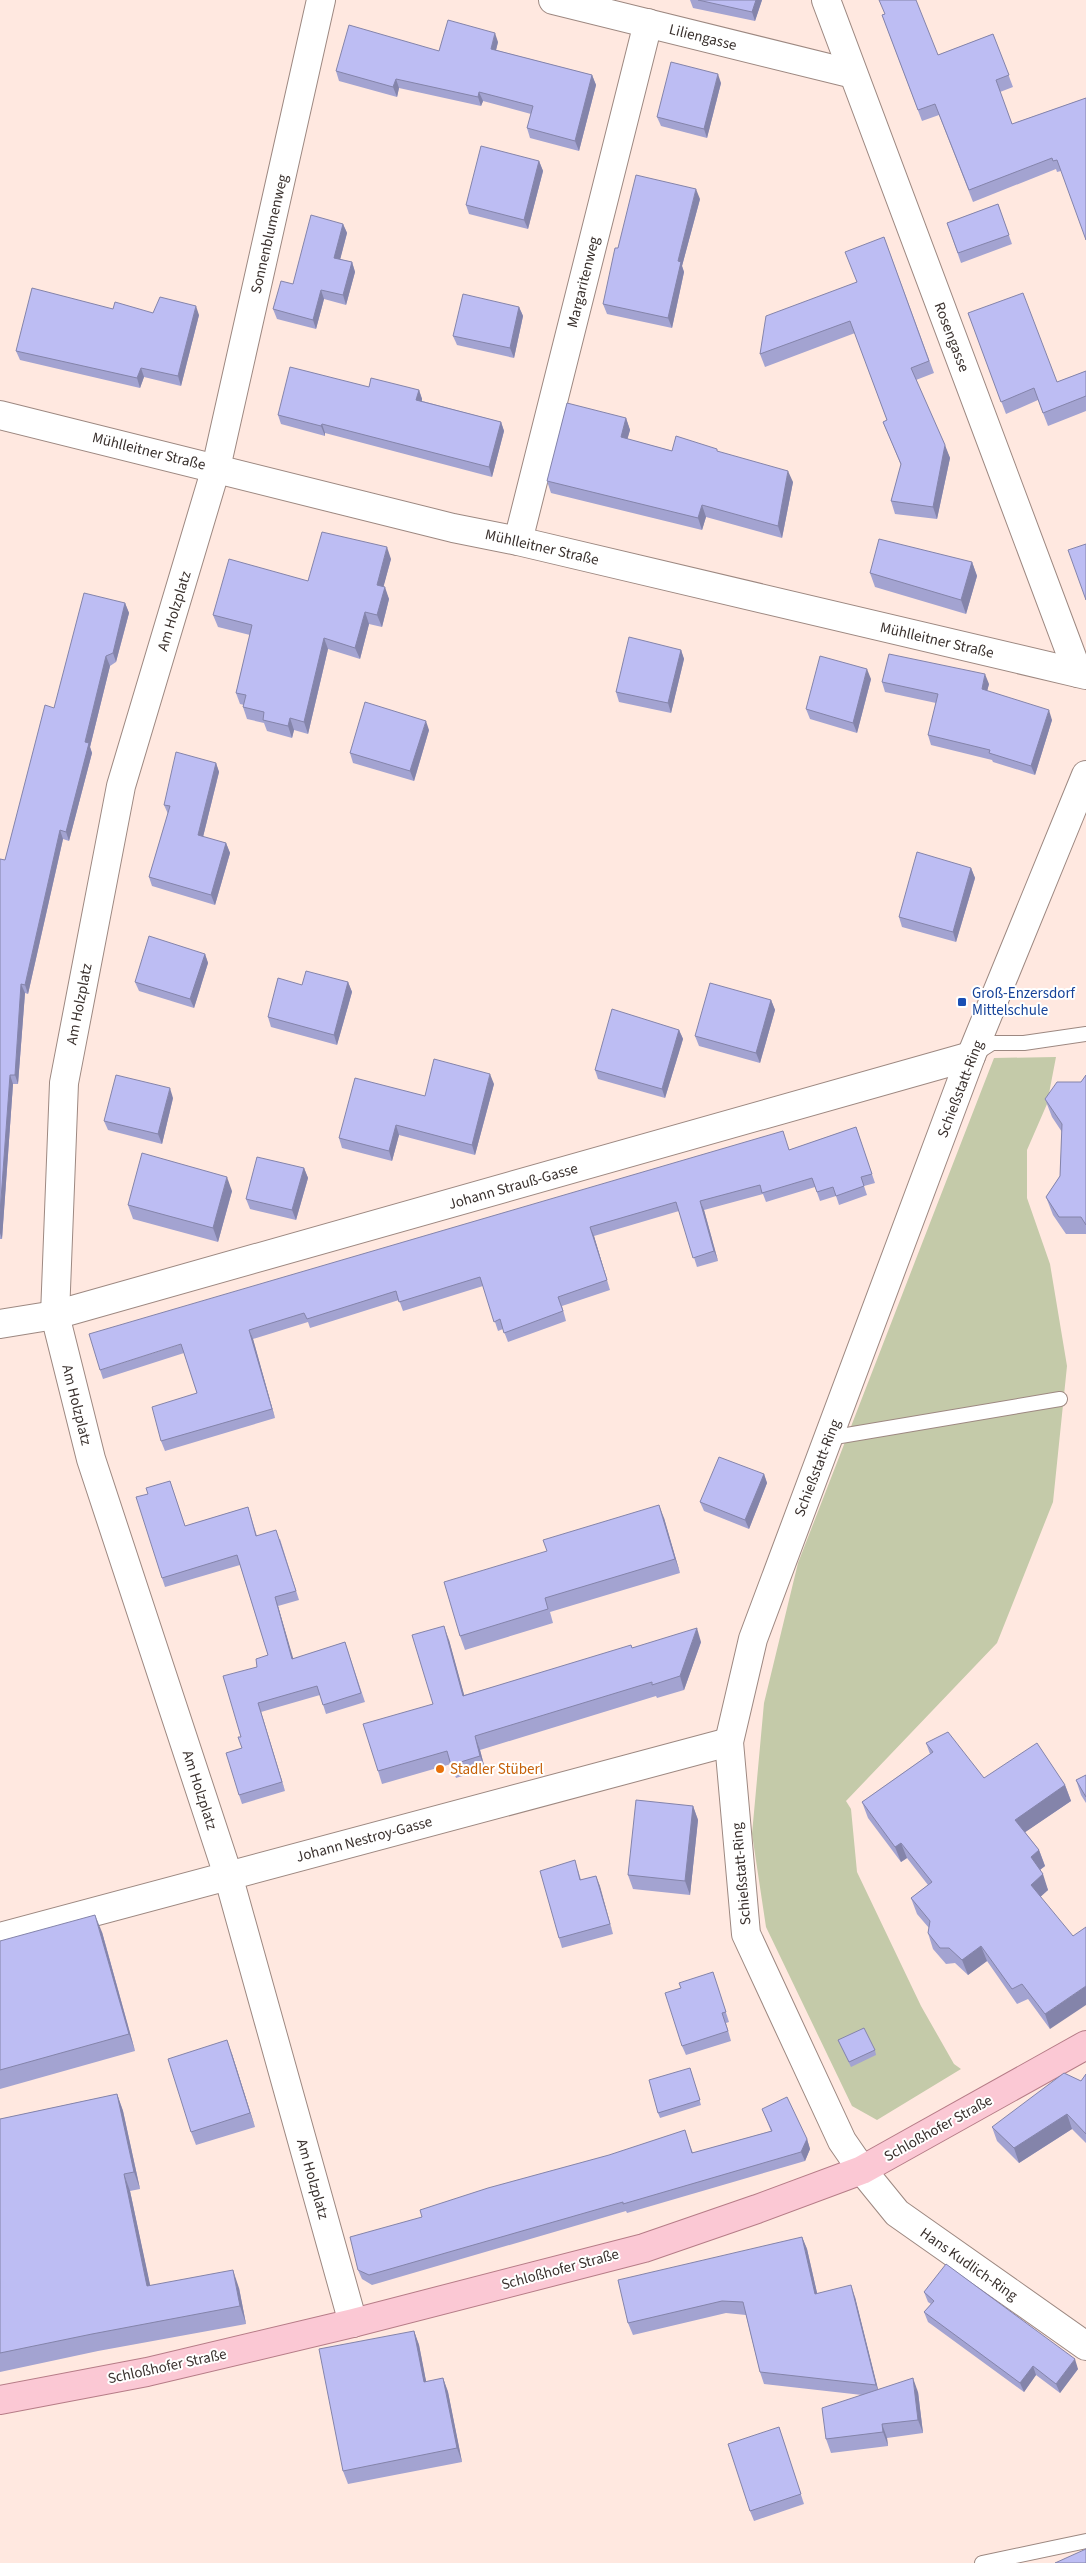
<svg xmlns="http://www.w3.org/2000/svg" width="1086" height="2563" font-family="'Source Sans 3',sans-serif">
  <rect width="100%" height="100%" fill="#ffe8e0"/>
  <path fill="#c4caa9" d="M1056,1057L1047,1104L1027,1150V1198L1050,1264L1067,1366L1053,1502L997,1643L846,1801L851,1809L857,1872L921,2006L954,2064L961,2069L877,2120L852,2106L766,1927L752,1834L764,1703L798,1563L994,1058Z"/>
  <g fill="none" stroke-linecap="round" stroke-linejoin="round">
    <g stroke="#9d8881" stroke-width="16">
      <g id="service">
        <path d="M975,1054L992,1043H1024L1086,1034"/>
        <path d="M829,1438L1060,1399"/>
        <path d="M982,2563L1086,2541"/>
      </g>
    </g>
    <g stroke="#9d8881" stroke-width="30">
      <g id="minor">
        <path d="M321,0L216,468L121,786L64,1083L55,1315L91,1459L228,1875L353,2323"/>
        <path d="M553,0L853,74"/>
        <path d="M826,0L1078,673"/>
        <path d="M0,415L453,528L518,541L1086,675"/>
        <path d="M518,541L648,23"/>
        <path d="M1086,775L971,1056L753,1639L729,1742L746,1934L842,2141L862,2170L897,2213L1086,2346"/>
        <path d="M0,1324L55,1315L971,1056"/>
        <path d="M0,1937L729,1742"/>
      </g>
    </g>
    <g stroke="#b67c87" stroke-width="30">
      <path id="primary" d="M0,2400L147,2372L353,2323L644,2248L757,2209L862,2170L1086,2045"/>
    </g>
    <use href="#service" stroke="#fff" stroke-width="14"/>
    <use href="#minor" stroke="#fff" stroke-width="28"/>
    <use href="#primary" stroke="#fbc8d4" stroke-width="28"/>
  </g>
  <g fill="#a3a3d1">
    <path d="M690,0H762L755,21L693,8Z"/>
    <path d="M884,14L938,55L993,34L1013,87L1000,92L1012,124L1086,98L1061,171L1057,172L1056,169L973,202L939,115L922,121L882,15Z"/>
    <path d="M498,42L496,50L592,75L596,85L579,151L530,138L527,128L531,114L483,101L481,106L399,88L397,97L339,81L336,71L439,51Z"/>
    <path d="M721,83L707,138L661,126L657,117Z"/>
    <path d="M539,161L543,171L528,229L469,214L466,205Z"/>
    <path d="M700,199L682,266L684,272L672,328L607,314L603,304Z"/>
    <path d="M998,204L1012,244L961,263L947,223Z"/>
    <path d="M343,224L347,233L340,259L352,262L355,272L346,305L324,299L316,329L277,319L273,309L293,284Z"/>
    <path d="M884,237L934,373L916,380L950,458L937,519L895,514L891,501L901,465L883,422L887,420L855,333L765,367L760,354L857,282Z"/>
    <path d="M519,307L523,316L514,358L457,345L453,336Z"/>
    <path d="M113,309L153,313L199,315L181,386L144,377L140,388L20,360L16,351Z"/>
    <path d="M968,313L1057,382L1086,371V411L1048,426L1038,400L1006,414Z"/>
    <path d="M369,387L419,390L422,399V401L501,422L504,431L492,477L325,433V436L281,424L278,415Z"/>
    <path d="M626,418L630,430L627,439L793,482L782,538L706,517L702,530L551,493L547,481Z"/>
    <path d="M391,559L383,587L389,599L382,627L369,624L360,659L328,649L308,734L294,730L292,738L267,731L264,723L247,719L243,707L244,705L240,704L236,693L250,635L218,627L213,615L308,581Z"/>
    <path d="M972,562L977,576L966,614L875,587L870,573Z"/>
    <path d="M125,603L129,613L116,662L110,666L90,747L92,753L69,841L63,839L28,994L25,993L18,1084H13L2,1239H0V859L5,860L54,708Z"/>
    <path d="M681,650L684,659L671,713L619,702L616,692Z"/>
    <path d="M871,679L857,733L810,719L806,709Z"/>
    <path d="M882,682L989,684L987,691L1052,720L1035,775L993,762L992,760L931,745L928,735L936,703L885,692Z"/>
    <path d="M429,730L414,781L353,763L350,753Z"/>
    <path d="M216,763L219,772L203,837L226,843L230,853L215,905L152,886L149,877L168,814L164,805Z"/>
    <path d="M971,868L975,878L956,942L902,927L899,917Z"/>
    <path d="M205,954L208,963L194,1008L139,991L135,982Z"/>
    <path d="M348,982L352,992L337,1045L271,1027L268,1017Z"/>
    <path d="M771,1000L775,1010L760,1063L699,1046L695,1036Z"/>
    <path d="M679,1030L683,1039L665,1098L598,1079L595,1070Z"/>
    <path d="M1086,1075V1234H1066L1053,1215L1046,1197L1060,1176L1062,1132L1052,1117L1045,1099L1081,1082Z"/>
    <path d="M494,1084L475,1155L399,1135L392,1161L342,1148L339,1138L425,1096Z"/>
    <path d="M173,1098L162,1144L108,1130L104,1121Z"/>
    <path d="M856,1127L875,1183L864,1186L867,1195L839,1205L836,1196L820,1201L815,1187L766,1202L763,1194L704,1210L718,1261L697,1267L679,1211L594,1236L610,1290L562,1306L566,1321L508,1342L503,1329L498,1331L483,1286L403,1311L399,1300L310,1328L308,1322L253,1339L275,1418L165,1451L161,1441L197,1393L184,1353L103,1379L100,1370L789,1150Z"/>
    <path d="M304,1168L308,1178L296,1220L250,1209L246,1199Z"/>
    <path d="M232,1191L218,1242L133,1219L128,1205Z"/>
    <path d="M764,1474L767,1483L749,1529L704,1511L700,1502Z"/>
    <path d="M170,1481L185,1526L248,1507L257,1536L280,1539L299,1600L278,1606L293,1659L345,1642L365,1702L326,1714L320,1695L261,1712L285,1791L242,1804L239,1795L242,1748L241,1737L257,1667L268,1655L240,1565L165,1587L162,1578L148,1494Z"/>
    <path d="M664,1518L680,1573L550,1612L553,1623L465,1650L460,1636Z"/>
    <path d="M449,1640L464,1695L632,1648L701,1642L684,1690L657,1698L656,1696L480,1750L485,1769L456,1778L451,1764L382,1784L378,1771L433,1704Z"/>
    <path d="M926,1743L984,1778L1065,1785L1071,1801L1025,1832L1039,1850L1045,1866L1040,1870L1048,1890L1041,1896L1050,2029L1028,1999L1017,2004L987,1961L968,1975L955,1963L946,1964L933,1949L928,1933L929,1928L917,1914L911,1898L928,1885L907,1858L901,1862L868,1818L862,1802L930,1754Z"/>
    <path d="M1086,1775V1803L1081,1795L1076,1780Z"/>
    <path d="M693,1806L698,1820L690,1895L633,1889L628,1875Z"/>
    <path d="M578,1870L581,1880L596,1876L613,1934L562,1948L559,1938Z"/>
    <path d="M102,1932L135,2051L0,2089V1941Z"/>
    <path d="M713,1972L729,2022L726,2023L731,2041L686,2055L682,2046L681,1988Z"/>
    <path d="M838,2040L875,2050L876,2055L851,2067Z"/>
    <path d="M232,2054L255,2127L196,2145L191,2132Z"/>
    <path d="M690,2068L701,2105L660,2118L658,2113Z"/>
    <path d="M1086,2074V2143L1072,2129L1019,2163L997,2141L992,2127L1081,2081Z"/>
    <path d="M117,2094L123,2111L140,2189L130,2191L150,2286L239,2288L246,2324L98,2351L0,2372V2119Z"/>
    <path d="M762,2109L807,2139L810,2149L805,2161L627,2213L626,2211L372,2285L362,2279L358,2270L688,2140L693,2153L771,2131Z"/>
    <path d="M802,2237L807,2249L817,2293L855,2297L878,2390L918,2392L923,2433L887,2438L888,2446L831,2453L826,2439L862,2395L764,2384L760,2372L746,2315L726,2313L633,2335L628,2323Z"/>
    <path d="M924,2292L1078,2369L1060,2393L1036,2375L1024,2392L928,2322L924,2312L931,2304L928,2302Z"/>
    <path d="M414,2331L419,2345L426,2382L443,2378L448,2392L462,2462L348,2484L343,2471Z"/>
    <path d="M779,2427L804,2504L754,2521L750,2511Z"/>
  </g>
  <g fill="#8484aa">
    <path d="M756,0H762L755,21L752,12Z"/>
    <path d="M495,33L498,42L494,58L491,49Z"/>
    <path d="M718,74L721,83L707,138L704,129Z"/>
    <path d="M592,75L596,85L579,151L575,141Z"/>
    <path d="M396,79L399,88L397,97L393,87Z"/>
    <path d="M479,92L483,101L481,106L478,97Z"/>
    <path d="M539,161L543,171L528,229L524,220Z"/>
    <path d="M696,189L700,199L682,266L684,272L672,328L668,318L678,261Z"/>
    <path d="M343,224L347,233L338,268L334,258Z"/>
    <path d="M352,262L355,272L346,305L343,295Z"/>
    <path d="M321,290L324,299L316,329L313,320Z"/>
    <path d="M196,306L199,315L181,386L178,376Z"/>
    <path d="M519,307L523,316L514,358L510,348Z"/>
    <path d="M141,368L144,377L140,388L137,378Z"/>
    <path d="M419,390L422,399L420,409L416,400Z"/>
    <path d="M626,418L630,430L625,448L621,437Z"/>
    <path d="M501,422L504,431L492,477L489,467Z"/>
    <path d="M322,424L325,433V436L321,426Z"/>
    <path d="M945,445L950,458L937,519L933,507Z"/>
    <path d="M788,471L793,482L782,538L778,526Z"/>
    <path d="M702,505L706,517L702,530L698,518Z"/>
    <path d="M387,547L391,559L381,596L377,585Z"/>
    <path d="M972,562L977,576L966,614L961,600Z"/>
    <path d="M385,587L389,599L382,627L377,615Z"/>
    <path d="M125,603L129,613L116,662L113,653Z"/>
    <path d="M365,612L369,624L360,659L355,648Z"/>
    <path d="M324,638L328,649L308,734L304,722Z"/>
    <path d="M681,650L684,659L671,713L668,703Z"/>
    <path d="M106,656L110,666L90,747L92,753L69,841L66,832L85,742Z"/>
    <path d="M867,669L871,679L857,733L853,723Z"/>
    <path d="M985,674L989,684L985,699L982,689Z"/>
    <path d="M1049,710L1052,720L1035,775L1031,766Z"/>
    <path d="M290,718L294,730L292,738L288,726Z"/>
    <path d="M426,721L429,730L414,781L410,771Z"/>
    <path d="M216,763L219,772L201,845L198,835Z"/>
    <path d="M60,830L63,839L28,994L25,985Z"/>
    <path d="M226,843L230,853L215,905L211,895Z"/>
    <path d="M971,868L975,878L956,942L953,932Z"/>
    <path d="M205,954L208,963L194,1008L190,999Z"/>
    <path d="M348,982L352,992L337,1045L334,1035Z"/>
    <path d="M21,984L25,993L18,1084L15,1075Z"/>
    <path d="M771,1000L775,1010L760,1063L756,1053Z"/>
    <path d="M679,1030L683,1039L665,1098L662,1089Z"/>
    <path d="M490,1074L494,1084L475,1155L472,1145Z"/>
    <path d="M10,1075L13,1084L2,1239L0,1233V1213Z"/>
    <path d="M170,1088L173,1098L162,1144L158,1134Z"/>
    <path d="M396,1125L399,1135L392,1161L389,1151Z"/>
    <path d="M304,1168L308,1178L296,1220L292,1210Z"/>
    <path d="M227,1177L232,1191L218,1242L213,1228Z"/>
    <path d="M700,1201L704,1210L718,1261L714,1251Z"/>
    <path d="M590,1227L594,1236L610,1290L607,1280Z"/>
    <path d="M249,1330L253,1339L275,1418L272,1409Z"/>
    <path d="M764,1474L767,1483L749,1529L745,1520Z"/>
    <path d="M659,1505L664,1518L680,1573L675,1559Z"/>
    <path d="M275,1597L278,1606L296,1668L292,1659Z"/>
    <path d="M444,1626L449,1640L468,1709L463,1696Z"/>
    <path d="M697,1628L701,1642L684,1690L680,1676Z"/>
    <path d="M258,1703L261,1712L285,1791L282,1782Z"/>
    <path d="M475,1736L480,1750L485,1769L480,1756Z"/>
    <path d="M1065,1785L1071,1801L1021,1835L1015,1820Z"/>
    <path d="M693,1806L698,1820L690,1895L685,1881Z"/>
    <path d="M901,1843L907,1858L901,1862L895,1847Z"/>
    <path d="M1039,1850L1045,1866L1037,1872L1031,1857Z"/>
    <path d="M1043,1874L1048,1890L1037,1900L1031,1885Z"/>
    <path d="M596,1876L600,1886L613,1934L610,1924Z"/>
    <path d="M95,1915L102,1932L135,2051L129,2034Z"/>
    <path d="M981,1946L987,1961L968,1975L962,1960Z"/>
    <path d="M1086,1986V2005L1050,2029L1045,2014Z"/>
    <path d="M227,2040L232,2054L255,2127L250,2113Z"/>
    <path d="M117,2094L123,2111L140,2189L134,2172Z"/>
    <path d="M1067,2114L1072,2129L1019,2163L1014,2148Z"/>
    <path d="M807,2139L810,2149L805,2161L801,2152Z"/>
    <path d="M124,2174L130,2191L154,2303L147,2286Z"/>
    <path d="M802,2237L807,2249L820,2306L815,2294Z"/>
    <path d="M233,2270L239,2288L246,2324L240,2306Z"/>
    <path d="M851,2285L855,2297L880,2397L876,2385Z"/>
    <path d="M414,2331L419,2345L429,2396L424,2382Z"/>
    <path d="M1075,2359L1078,2369L1060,2393L1056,2384Z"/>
    <path d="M1033,2366L1036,2375L1024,2392L1020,2383Z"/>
    <path d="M443,2378L448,2392L462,2462L457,2448Z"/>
    <path d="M913,2378L918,2392L923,2433L918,2420Z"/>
    <path d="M882,2424L887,2438L888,2446L883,2432Z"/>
  </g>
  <g fill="#bdbdf3" stroke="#8484aa">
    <path d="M698,0H756L752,12Z"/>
    <path d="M879,0H916L938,55L993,34L1009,75L996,80L1012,124L1086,98V240L1057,160L1053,161L1052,158L969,190L935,104L918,110L882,15L885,14Z"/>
    <path d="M448,20L495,33L491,49L592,75L575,141L527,128L533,106L479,92L478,97L396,79L393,87L336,71L349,25L439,51Z"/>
    <path d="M671,62L718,74L704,129L657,117Z"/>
    <path d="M481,146L539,161L524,220L466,205Z"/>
    <path d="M636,175L696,189L678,261L681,262L668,318L603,304L615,248H618Z"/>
    <path d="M998,204L1009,235L958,253L947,223Z"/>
    <path d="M311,215L343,224L334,258L352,262L343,295L321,290L313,320L273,309L281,281L293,284Z"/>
    <path d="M884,237L929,361L911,368L945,445L933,507L891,501L901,464L883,422L887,420L850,321L760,354L766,316L857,282L845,252Z"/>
    <path d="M32,288L113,309L115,302L153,313L160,297L196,306L178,376L141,368L137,378L16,351Z"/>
    <path d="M1023,293L1057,382L1086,371V396L1043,413L1034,388L1001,402L968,313Z"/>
    <path d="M463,294L519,307L510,348L453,336Z"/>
    <path d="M290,367L369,387L371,378L419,390L416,400L501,422L489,467L322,424L321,426L278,415Z"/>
    <path d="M567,403L626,418L621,437L672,451L676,436L717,449V451L788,471L778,526L702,505L698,518L547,481Z"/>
    <path d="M322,532L387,547L377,585L385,587L377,615L365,612L355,648L324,638L304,722L290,718L288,726L263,720L264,712L243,707L246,695L236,693L252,625L213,615L229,559L308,581Z"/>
    <path d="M879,539L972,562L961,600L870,573Z"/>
    <path d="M1086,544V600L1068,550Z"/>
    <path d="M84,593L125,603L113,653L106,656L85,742L89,743L66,832L60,830L25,985L21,984L15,1075H10L0,1213V859L5,860L45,705L54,708Z"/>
    <path d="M629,637L681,650L668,703L616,692Z"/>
    <path d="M889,654L985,674L982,689L1049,710L1031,766L989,753L990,750L928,735L938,694L882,682Z"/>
    <path d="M820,656L867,669L853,723L806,709Z"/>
    <path d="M365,702L426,721L410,771L350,753Z"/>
    <path d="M176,752L216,763L198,835L226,843L211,895L149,877L170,806L164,805Z"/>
    <path d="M917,852L971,868L953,932L899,917Z"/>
    <path d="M149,936L205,954L190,999L135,982Z"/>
    <path d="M306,971L348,982L334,1035L268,1017L278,978L302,985Z"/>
    <path d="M710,983L771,1000L756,1053L695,1036Z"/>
    <path d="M612,1009L679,1030L662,1089L595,1070Z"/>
    <path d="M434,1059L490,1074L472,1145L396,1125L389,1151L339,1138L355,1078L425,1096Z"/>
    <path d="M116,1075L170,1088L158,1134L104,1121Z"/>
    <path d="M1086,1075V1225L1081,1217H1059L1046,1197L1060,1176L1062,1124L1045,1099L1057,1082H1081Z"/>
    <path d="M856,1127L872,1174L861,1177L864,1186L836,1196L833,1187L817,1192L812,1178L762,1193L760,1185L700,1201L714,1251L693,1258L676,1202L590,1227L607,1280L558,1297L563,1311L504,1333L500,1319L494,1322L480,1277L399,1302L396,1291L307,1319L304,1313L249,1330L272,1409L161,1441L152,1407L197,1393L181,1344L100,1370L89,1334L783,1131L789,1150Z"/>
    <path d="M142,1153L227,1177L213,1228L128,1205Z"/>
    <path d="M257,1157L304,1168L292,1210L246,1199Z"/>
    <path d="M719,1457L764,1474L745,1520L700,1502Z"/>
    <path d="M170,1481L185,1526L248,1507L256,1536L276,1530L296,1591L275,1597L292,1659L345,1642L361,1693L323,1705L317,1686L258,1703L282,1782L239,1795L226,1753L242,1748L238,1737H241L223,1676L257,1667L256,1659L268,1655L237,1555L162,1578L136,1497L148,1494L146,1488Z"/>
    <path d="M659,1505L675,1559L545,1598L548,1609L460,1636L444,1582L547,1551L543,1540Z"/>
    <path d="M444,1626L463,1696L631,1645L632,1648L697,1628L680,1676L652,1685V1682L475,1736L480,1756L451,1765L447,1751L378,1771L363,1724L433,1704L412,1635Z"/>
    <path d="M948,1732L984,1778L1037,1743L1065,1785L1015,1820L1039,1850L1031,1857L1043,1874L1031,1885L1073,1936L1086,1927V1986L1045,2014L1022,1984L1012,1989L981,1946L962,1960L949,1948H940L928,1933L930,1921L911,1898L932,1882L901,1843L895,1847L862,1802L933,1752L926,1743Z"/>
    <path d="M1086,1775V1797L1076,1780Z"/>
    <path d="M636,1800L693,1806L685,1881L628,1875Z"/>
    <path d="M575,1860L580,1880L596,1876L610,1924L559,1938L540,1871Z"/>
    <path d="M95,1915L129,2034L0,2070V1941Z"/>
    <path d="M713,1972L726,2012L722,2013L728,2031L682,2046L665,1993L681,1988L679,1983Z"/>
    <path d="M864,2028L875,2050L849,2062L838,2040Z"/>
    <path d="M227,2040L250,2113L191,2132L168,2059Z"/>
    <path d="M690,2068L700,2100L658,2113L649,2080Z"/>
    <path d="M1064,2073L1081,2081L1086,2074V2134L1067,2114L1014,2148L992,2127Z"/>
    <path d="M117,2094L134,2172L124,2174L147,2286L233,2270L240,2306L92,2334L0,2353V2119Z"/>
    <path d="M787,2097L807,2139L801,2152L623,2204V2202L369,2275L358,2270L350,2237L422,2217L420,2210L488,2188L609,2155L685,2130L692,2153L772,2131L762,2109Z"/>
    <path d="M802,2237L815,2294L851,2285L876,2385L760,2372L743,2302L722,2301L628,2323L618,2280Z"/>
    <path d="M946,2264L1075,2359L1056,2384L1033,2366L1020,2383L924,2312L934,2301L924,2292Z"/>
    <path d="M414,2331L424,2382L443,2378L457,2448L343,2471L319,2349Z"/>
    <path d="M913,2378L918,2420L882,2424L883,2432L826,2439L822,2408Z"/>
    <path d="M779,2427L801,2494L750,2511L728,2444Z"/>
    <path d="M1086,2549V2563H1055Z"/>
  </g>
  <rect fill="#1a4fb4" stroke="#fff" stroke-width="2" x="957" y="997" width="10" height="10" rx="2.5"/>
  <circle fill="#e8710a" stroke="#fff" stroke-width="2" cx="440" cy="1769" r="5"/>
  <g text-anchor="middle" stroke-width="4" stroke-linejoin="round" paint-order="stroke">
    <g font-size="15" fill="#3a312e" stroke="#fff">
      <text transform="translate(703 37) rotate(14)" y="5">Liliengasse</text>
      <text transform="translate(269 234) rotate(-77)" y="5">Sonnenblumenweg</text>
      <text transform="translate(583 282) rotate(-76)" y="5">Margaritenweg</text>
      <text transform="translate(952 337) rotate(69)" y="5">Rosengasse</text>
      <text transform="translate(149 451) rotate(14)" y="5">Mühlleitner Straße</text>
      <text transform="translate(542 547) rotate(13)" y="5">Mühlleitner Straße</text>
      <text transform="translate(174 611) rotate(-73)" y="5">Am Holzplatz</text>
      <text transform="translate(937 640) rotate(13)" y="5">Mühlleitner Straße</text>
      <text transform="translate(79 1004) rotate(-79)" y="5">Am Holzplatz</text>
      <text transform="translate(960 1089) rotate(-69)" y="5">Schießstatt-Ring</text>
      <text transform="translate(513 1186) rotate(-16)" y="5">Johann Strauß-Gasse</text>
      <text transform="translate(77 1405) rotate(76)" y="5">Am Holzplatz</text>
      <text transform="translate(817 1468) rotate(-69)" y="5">Schießstatt-Ring</text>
      <text transform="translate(200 1790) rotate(72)" y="5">Am Holzplatz</text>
      <text transform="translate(364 1839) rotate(-15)" y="5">Johann Nestroy-Gasse</text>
      <text transform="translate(741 1874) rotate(-95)" y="5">Schießstatt-Ring</text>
      <text transform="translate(938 2128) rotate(-29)" y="5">Schloßhofer Straße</text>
      <text transform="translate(313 2179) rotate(74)" y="5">Am Holzplatz</text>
      <text transform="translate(969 2264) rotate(35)" y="5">Hans Kudlich-Ring</text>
      <text transform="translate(560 2269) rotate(-15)" y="5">Schloßhofer Straße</text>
      <text transform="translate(167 2366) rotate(-12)" y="5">Schloßhofer Straße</text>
    </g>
    <g font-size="15" fill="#164399" stroke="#fff" text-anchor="start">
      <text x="972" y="998">Groß-Enzersdorf<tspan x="972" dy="17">Mittelschule</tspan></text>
    </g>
    <g font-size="15" fill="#c56008" stroke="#fff" text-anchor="start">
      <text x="450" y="1774">Stadler Stüberl</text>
    </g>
  </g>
</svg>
